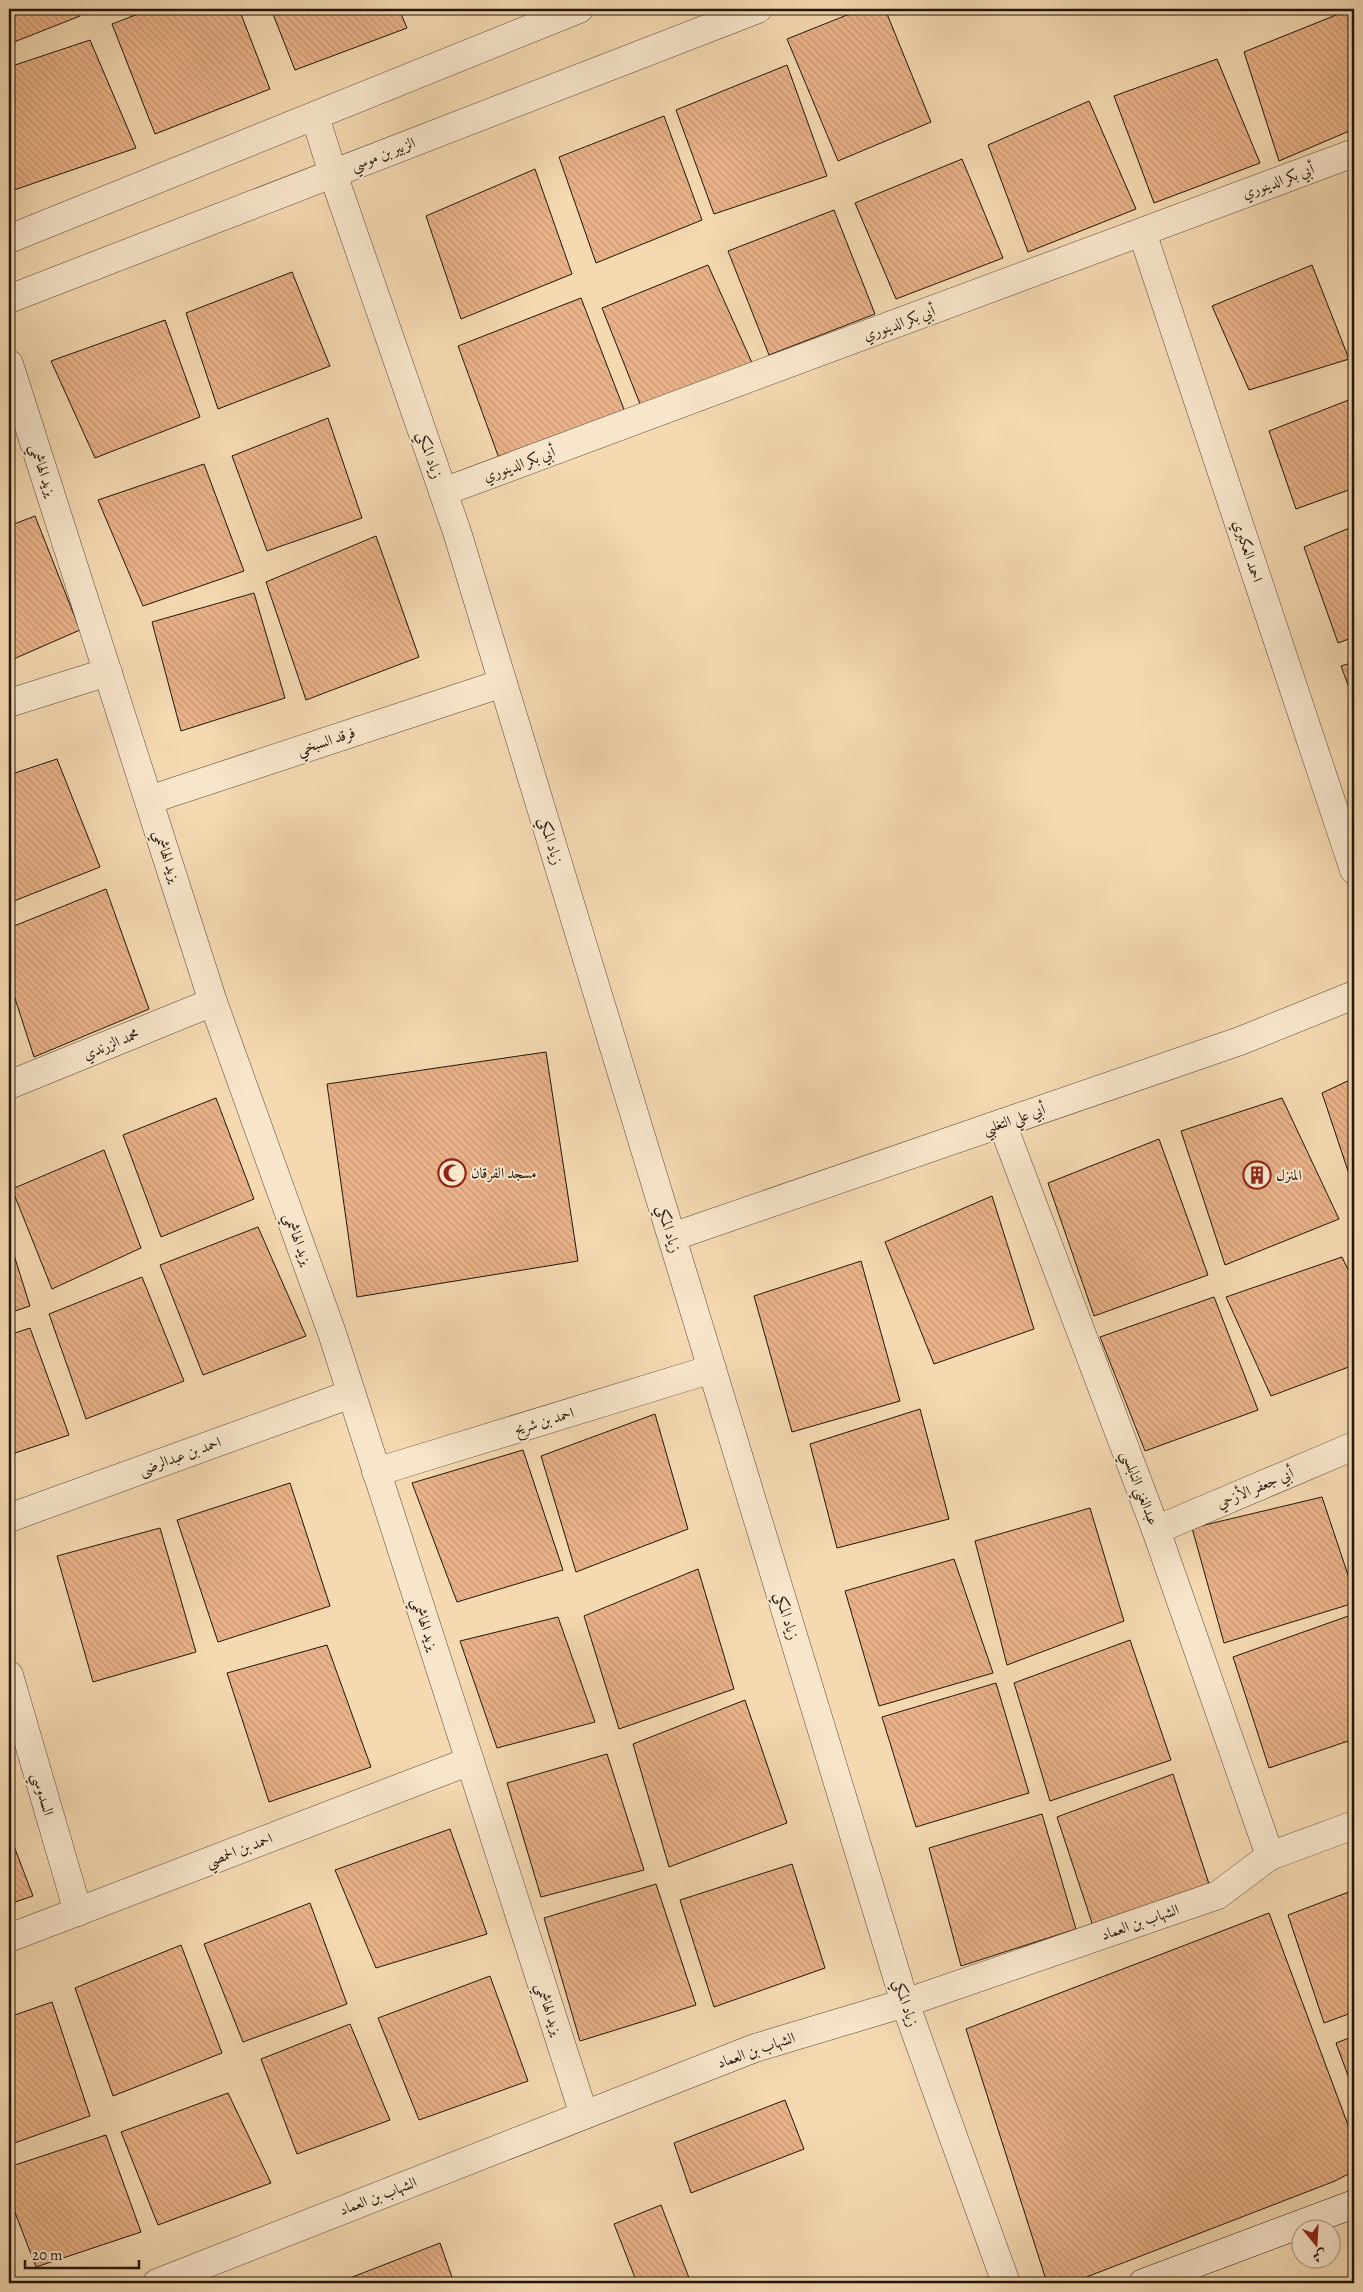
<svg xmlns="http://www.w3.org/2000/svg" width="1363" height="2292" font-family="Alegreya,Amiri,serif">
  <defs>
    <pattern id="building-back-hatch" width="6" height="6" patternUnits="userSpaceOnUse" patternTransform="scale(1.25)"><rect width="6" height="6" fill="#e9b289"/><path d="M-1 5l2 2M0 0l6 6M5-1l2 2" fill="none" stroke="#c89875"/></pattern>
  </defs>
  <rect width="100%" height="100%" fill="#f4d9b1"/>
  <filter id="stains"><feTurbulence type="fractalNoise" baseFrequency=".004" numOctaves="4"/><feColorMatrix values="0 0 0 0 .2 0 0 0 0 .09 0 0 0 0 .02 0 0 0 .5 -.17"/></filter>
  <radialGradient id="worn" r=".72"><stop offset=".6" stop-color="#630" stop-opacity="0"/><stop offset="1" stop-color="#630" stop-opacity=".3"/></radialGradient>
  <g fill="url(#building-back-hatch)" stroke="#22160b">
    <path d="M9,9H77L80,16L9,44Z"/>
    <path d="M151,9H239L270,89L155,134L112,24Z"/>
    <path d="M271,9H399L407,28L295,70Z"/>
    <path d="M862,9H885L931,122L838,161L787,39Z"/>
    <path d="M1351,9H1354V129L1279,161L1244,52Z"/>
    <path d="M90,40L136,148L14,190L9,173V67Z"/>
    <path d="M1217,59L1260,163L1154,203L1114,96Z"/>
    <path d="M787,65L827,176L714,214L676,110Z"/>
    <path d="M1089,101L1136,209L1028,252L988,145Z"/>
    <path d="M664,116L702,220L596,263L559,157Z"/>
    <path d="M962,159L1003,258L896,299L855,203Z"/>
    <path d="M535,169L572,274L461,319L426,216Z"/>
    <path d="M834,210L875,314L769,355L728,251Z"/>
    <path d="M708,265L753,365L642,409L602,308Z"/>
    <path d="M1312,265L1349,359L1249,390L1212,306Z"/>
    <path d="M292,272L330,366L218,409L186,313Z"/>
    <path d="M581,298L625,412L500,461L458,346Z"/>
    <path d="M165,320L200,417L95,458L51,361Z"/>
    <path d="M1354,398V488L1296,509L1269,431Z"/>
    <path d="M328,418L362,518L267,551L232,456Z"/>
    <path d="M204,464L244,571L143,606L98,500Z"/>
    <path d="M35,516L80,630L9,661V526Z"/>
    <path d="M1354,526V637L1338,643L1304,547Z"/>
    <path d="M376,536L419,657L306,700L266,582Z"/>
    <path d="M254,593L285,698L181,731L152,622Z"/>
    <path d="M1354,662V701L1341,666Z"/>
    <path d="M57,759L100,867L9,903V775Z"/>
    <path d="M106,889L149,1009L34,1057L9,980V928Z"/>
    <path d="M546,1052L578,1261L357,1297L327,1084Z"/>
    <path d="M1354,1078V1189L1322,1093Z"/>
    <path d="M216,1098L254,1199L161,1237L123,1135Z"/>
    <path d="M1282,1098L1339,1219L1225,1265L1181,1131Z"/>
    <path d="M1159,1139L1208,1275L1094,1316L1048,1183Z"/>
    <path d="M104,1150L141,1248L52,1289L12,1189Z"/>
    <path d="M992,1196L1034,1329L934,1364L885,1242Z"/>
    <path d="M258,1227L306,1336L203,1375L160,1265Z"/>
    <path d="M9,1239L30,1306L9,1313Z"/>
    <path d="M1342,1257L1354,1282V1365L1271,1396L1226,1297Z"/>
    <path d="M861,1261L900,1401L792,1432L754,1296Z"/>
    <path d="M142,1277L184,1381L86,1419L49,1314Z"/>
    <path d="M1214,1297L1258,1410L1145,1451L1100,1337Z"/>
    <path d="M30,1328L69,1435L9,1455V1335Z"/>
    <path d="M920,1409L949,1519L837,1548L810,1444Z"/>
    <path d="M655,1414L688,1529L576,1572L541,1456Z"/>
    <path d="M523,1450L563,1570L457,1602L412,1483Z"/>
    <path d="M1354,1469V1484L1350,1471Z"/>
    <path d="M290,1483L330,1606L218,1642L177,1520Z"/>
    <path d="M1322,1497L1354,1593V1603L1224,1643L1192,1528Z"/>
    <path d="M1090,1508L1124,1621L1007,1665L975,1541Z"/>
    <path d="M160,1528L196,1652L93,1682L57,1556Z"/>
    <path d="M954,1559L993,1673L879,1706L845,1591Z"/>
    <path d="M698,1569L734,1689L619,1729L584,1616Z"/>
    <path d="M1354,1614V1739L1269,1768L1233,1657Z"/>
    <path d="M558,1617L595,1722L497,1748L460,1641Z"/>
    <path d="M1130,1640L1171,1760L1050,1801L1014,1683Z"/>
    <path d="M327,1645L371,1767L269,1802L227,1673Z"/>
    <path d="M996,1683L1029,1793L916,1827L882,1717Z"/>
    <path d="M745,1700L787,1823L669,1867L633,1744Z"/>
    <path d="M607,1754L644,1870L541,1897L507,1783Z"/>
    <path d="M1173,1774L1209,1884L1093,1926L1057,1817Z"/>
    <path d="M1042,1814L1076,1929L961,1966L929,1848Z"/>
    <path d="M450,1829L487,1934L376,1968L335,1870Z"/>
    <path d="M9,1833L33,1896L9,1904Z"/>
    <path d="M792,1864L825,1968L714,2007L680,1900Z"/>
    <path d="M656,1884L696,2005L580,2041L544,1918Z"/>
    <path d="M1354,1890V2012L1324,2023L1288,1915Z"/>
    <path d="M310,1903L347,2004L243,2042L204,1944Z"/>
    <path d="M1269,1913L1354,2141V2171L1335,2181L1071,2283H1047L966,2029Z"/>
    <path d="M181,1945L222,2053L113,2096L75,1988Z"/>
    <path d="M490,1976L528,2081L419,2120L378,2018Z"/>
    <path d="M52,2002L90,2116L9,2145V2017Z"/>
    <path d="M350,2024L390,2120L297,2154L261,2059Z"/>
    <path d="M1354,2036V2092L1336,2043Z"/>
    <path d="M228,2093L271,2183L158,2225L121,2132Z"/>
    <path d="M785,2100L804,2149L691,2193L674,2143Z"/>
    <path d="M106,2135L141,2232L36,2267L9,2197V2167Z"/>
    <path d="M661,2205L691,2283H637L614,2224Z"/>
    <path d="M440,2243L454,2283H337Z"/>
  </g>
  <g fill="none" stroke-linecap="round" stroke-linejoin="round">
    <g stroke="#564734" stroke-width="29">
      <g id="street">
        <path d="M315,116L333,174L457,532L905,2003L1006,2283"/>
        <path d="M1142,232L1354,870"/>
        <path d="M9,239L579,9"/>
        <path d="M9,299L758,9"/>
        <path d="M9,364L213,1002L332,1333L584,2115"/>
        <path d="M443,492L1354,153"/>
        <path d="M9,703L108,672"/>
        <path d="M149,800L503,683"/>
        <path d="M9,1085L213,1002"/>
        <path d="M1002,1123L1156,1530L1270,1856"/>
        <path d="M672,1237L1240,1041L1354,995"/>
        <path d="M376,1472L712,1369"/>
        <path d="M9,1518L351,1394"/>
        <path d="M1156,1530L1354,1446"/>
        <path d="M9,1675L78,1912"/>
        <path d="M9,1938L470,1761"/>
        <path d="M157,2283L755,2048L905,2003L1218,1895L1270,1856L1354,1825"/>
      </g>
    </g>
    <g stroke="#22160b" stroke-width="29">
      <path id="secondary" d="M1143,2283L1354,2204"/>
    </g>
    <use href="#street" stroke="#f8e6cc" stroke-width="28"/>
    <use href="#secondary" stroke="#f8e6cc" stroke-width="28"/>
  </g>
  <defs>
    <g id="mosque-ring" transform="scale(1.4375)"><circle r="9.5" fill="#f8e6cc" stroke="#8f2418" stroke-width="1.5"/><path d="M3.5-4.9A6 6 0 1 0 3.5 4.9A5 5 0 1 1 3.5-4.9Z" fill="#8f2418"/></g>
    <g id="building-ring" transform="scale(1.4375)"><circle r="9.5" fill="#f8e6cc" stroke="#8f2418" stroke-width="1.5"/><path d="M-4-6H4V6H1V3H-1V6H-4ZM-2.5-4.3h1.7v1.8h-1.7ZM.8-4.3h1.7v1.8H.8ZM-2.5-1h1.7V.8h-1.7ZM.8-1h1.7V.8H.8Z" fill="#8f2418"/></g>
  </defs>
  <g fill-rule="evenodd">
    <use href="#mosque-ring" x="452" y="1173"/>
    <use href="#building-ring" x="1257" y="1175"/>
  </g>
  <g text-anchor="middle" stroke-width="4" stroke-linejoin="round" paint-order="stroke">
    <g font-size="15" fill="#22160b" stroke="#f8e6cc">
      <text transform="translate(383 154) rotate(-21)" y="5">الزبير بن موسي</text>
      <text transform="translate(1278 181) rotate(-20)" y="5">أبي بكر الدينوري</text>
      <text transform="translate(899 323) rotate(-20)" y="5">أبي بكر الدينوري</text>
      <text transform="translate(430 455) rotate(71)" y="5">زياد المكي</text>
      <text transform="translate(519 464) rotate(-20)" y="5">أبي بكر الدينوري</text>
      <text transform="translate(43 470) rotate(72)" y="5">يزيد الهاشمي</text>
      <text transform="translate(1248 551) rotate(72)" y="5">احمد العكبري</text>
      <text transform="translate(326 741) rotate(-18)" y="5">فرقد السبخي</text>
      <text transform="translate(551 841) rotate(73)" y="5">زياد المكي</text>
      <text transform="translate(167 856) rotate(72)" y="5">يزيد الهاشمي</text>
      <text transform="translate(111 1044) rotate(-22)" y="5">محمد الزرندي</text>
      <text transform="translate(1014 1119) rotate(-19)" y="5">أبي علي التغلبي</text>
      <text transform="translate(669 1229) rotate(73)" y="5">زياد المكي</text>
      <text transform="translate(298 1239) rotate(70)" y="5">يزيد الهاشمي</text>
      <text transform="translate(544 1421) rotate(-17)" y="5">احمد بن شريح</text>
      <text transform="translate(180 1456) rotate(-20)" y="5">احمد بن عبدالرضى</text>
      <text transform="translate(1140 1488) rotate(69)" y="5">عبدالغني النابلسي</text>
      <text transform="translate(1255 1488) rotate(-23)" y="5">أبي جعفر الأزحي</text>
      <text transform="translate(787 1616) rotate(73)" y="5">زياد المكي</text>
      <text transform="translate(425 1624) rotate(72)" y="5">يزيد الهاشمي</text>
      <text transform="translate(43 1794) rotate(74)" y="5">السدوسي</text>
      <text transform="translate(239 1850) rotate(-21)" y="5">احمد بن الحمصي</text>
      <text transform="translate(1140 1922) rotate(-19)" y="5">الشهاب بن العماد</text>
      <text transform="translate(906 2003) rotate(72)" y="5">زياد المكي</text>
      <text transform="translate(549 2009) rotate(72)" y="5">يزيد الهاشمي</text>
      <text transform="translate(756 2050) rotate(-19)" y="5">الشهاب بن العماد</text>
      <text transform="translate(378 2196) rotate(-21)" y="5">الشهاب بن العماد</text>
    </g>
    <g font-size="15" fill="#22160b" stroke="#f8e6cc" text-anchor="start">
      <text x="471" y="1178">مسجد الفرقان</text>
      <text x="1276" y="1180">المنزل</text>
    </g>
  </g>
  <rect width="1363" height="2292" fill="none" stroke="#f4d9b1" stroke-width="30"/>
  <rect x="10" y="10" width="1343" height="2272" fill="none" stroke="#22160b" stroke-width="2.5"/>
  <rect x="15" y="15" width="1333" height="2262" fill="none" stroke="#22160b"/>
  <g transform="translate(1316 2244) rotate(162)"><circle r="24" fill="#f8e6cc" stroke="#a2937f"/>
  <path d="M0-4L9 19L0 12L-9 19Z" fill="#8f2418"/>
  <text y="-8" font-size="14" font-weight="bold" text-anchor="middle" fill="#22160b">ش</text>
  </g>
  <path d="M25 2260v8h114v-8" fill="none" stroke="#22160b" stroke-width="2.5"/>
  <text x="32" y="2260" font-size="15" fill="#22160b" stroke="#f8e6cc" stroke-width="4" paint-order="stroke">20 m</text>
  <rect width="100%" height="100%" filter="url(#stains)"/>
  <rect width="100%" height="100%" fill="url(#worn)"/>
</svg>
